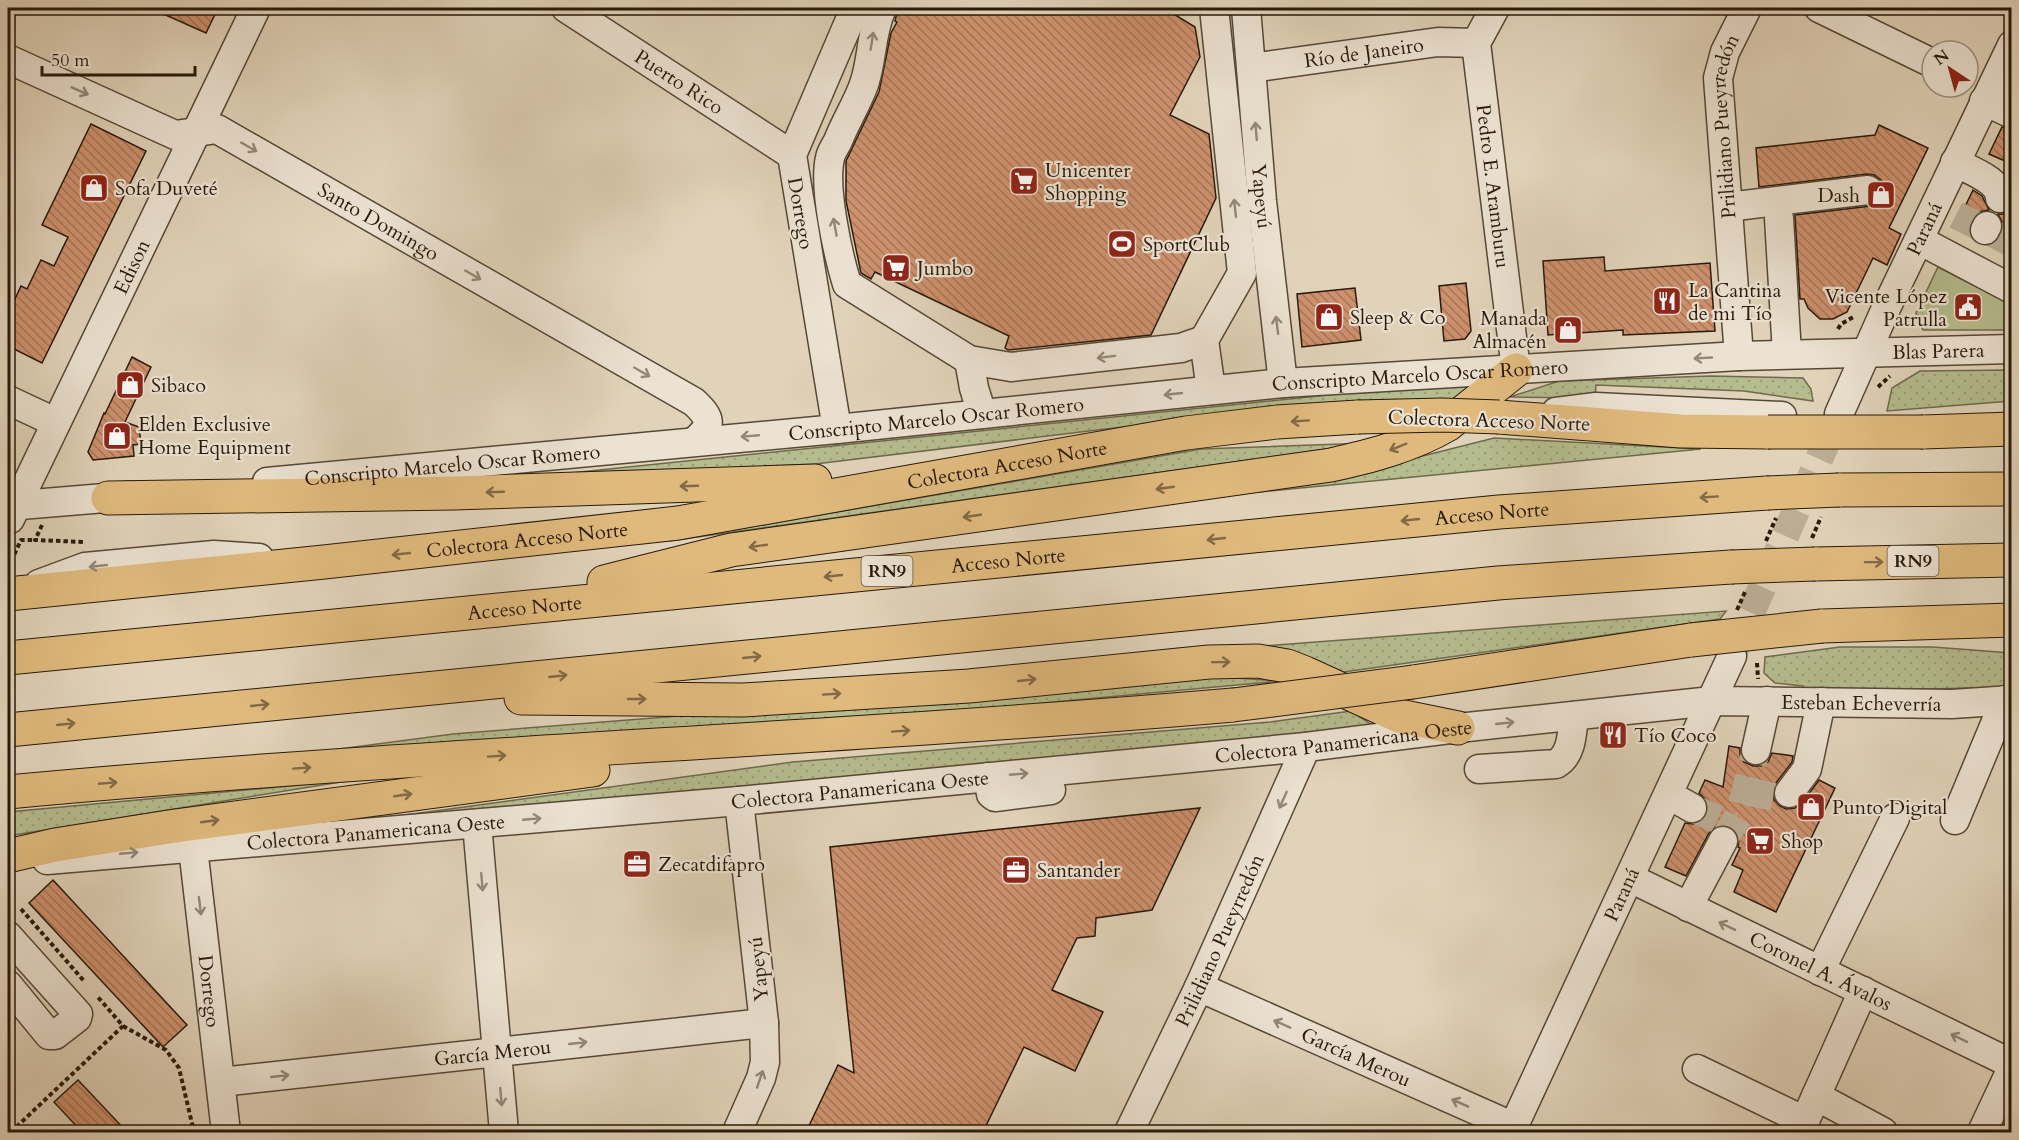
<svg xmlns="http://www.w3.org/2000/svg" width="2019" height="1140" font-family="Cardo,serif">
  <defs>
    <pattern id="grass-dots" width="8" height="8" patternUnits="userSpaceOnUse" patternTransform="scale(1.5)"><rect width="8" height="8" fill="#b5bc8e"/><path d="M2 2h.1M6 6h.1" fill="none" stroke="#9ca179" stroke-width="1.8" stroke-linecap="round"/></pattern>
    <pattern id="building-back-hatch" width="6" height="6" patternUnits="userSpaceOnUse" patternTransform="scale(1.5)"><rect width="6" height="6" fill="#ce916e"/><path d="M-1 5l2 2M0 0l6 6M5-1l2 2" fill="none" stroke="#a77659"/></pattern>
  </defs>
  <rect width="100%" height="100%" fill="#e1d3ba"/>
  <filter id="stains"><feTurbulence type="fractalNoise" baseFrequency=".00333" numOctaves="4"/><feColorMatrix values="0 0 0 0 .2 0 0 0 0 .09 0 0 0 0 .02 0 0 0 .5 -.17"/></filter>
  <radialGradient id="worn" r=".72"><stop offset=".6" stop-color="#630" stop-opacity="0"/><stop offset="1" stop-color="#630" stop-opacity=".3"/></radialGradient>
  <g fill="url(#grass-dots)" stroke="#6e6a4c" stroke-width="1.5">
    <path d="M2011,370V401L1887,411L1892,388L1920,371Z"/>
    <path d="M1711,376L1803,378L1811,389L1813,401L1744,391L1596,385L1595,398L1510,397L1559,381Z"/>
    <path d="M1483,379L1468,401L1248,412L815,464L512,479Z"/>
    <path d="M1494,438L1701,449L1198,498L1383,466Z"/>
    <path d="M1370,443L669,541L1201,449Z"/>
    <path d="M1726,611L1720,619L1337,673L1249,647Z"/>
    <path d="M1840,647H1933L2011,653V687L1806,692L1803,686L1775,683L1764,673L1765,657Z"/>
    <path d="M1193,675L1280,681L891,717L309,753L453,734Z"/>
    <path d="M1351,711L1382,732L229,839L793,762L1270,722Z"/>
    <path d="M353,780L8,836V812Z"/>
  </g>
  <path fill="#b5bc8e" stroke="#6e6a4c" stroke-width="1.5" d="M1938,267L2011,304V330H1923L1916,313Z"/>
  <g fill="url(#building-back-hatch)" stroke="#27190a" stroke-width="1.5">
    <path d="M150,8H218L206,33Z"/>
    <path d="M898,8H1164L1195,27L1200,57L1170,115L1209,134L1216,198L1151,335L1008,350L1005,348L1009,336L875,272L871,279L861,273L846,201V161L879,92L891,33L897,22L895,21Z"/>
    <path d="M91,124L146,151L42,363L8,346V314L21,286L27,289L41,260L54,266L68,237L42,225Z"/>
    <path d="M1879,125L1928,148L1889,228L1901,234L1887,265L1873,258L1847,312L1833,319H1820L1808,308L1804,299H1800L1795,215L1871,206L1878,203L1883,197L1884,187L1881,180L1874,175L1867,174L1759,187L1756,148L1875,135Z"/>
    <path d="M2002,127L2012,130V164L1989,154Z"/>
    <path d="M1973,190L1982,196L1989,210L1978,212L1972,220L1961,215Z"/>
    <path d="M2012,210V238L2002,233L2003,224L1998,214H2004Z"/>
    <path d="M1604,257L1605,271L1710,263L1715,331L1623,335V330L1548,335L1543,261Z"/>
    <path d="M1466,283L1471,331L1465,339L1444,341L1439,286Z"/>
    <path d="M1355,288L1361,340L1302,347L1297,294Z"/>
    <path d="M132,357L151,367L125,422L139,427L141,444L133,445L134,456L93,460L88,452L104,413L105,414Z"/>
    <path d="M1729,746L1740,748V755L1744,762L1753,766H1761L1768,762L1772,753L1793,756L1792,762L1776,783L1773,790L1774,800L1780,806L1786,809L1795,808L1802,803L1819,780L1835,788L1776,912L1734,892L1743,870L1732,865L1740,848L1738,847L1739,840L1737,833L1730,826L1723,825L1715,827L1709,833L1686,876L1665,867L1685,823L1693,824L1700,822L1707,816L1708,808L1706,800L1699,793L1705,780L1723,787Z"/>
    <path d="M1200,808L1152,910L1096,918L1095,936L1077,938L1052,990L1103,1012L1075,1071L1024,1047L983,1132H806L838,1065L854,1073L830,847Z"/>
    <path d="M53,880L187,1025L163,1047L29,903Z"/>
    <path d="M78,1080L127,1132H82L54,1102Z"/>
  </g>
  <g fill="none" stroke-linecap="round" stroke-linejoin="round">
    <g stroke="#bcae97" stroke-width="28" stroke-dasharray="28 14" stroke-linecap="butt">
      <path d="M1956,215L2012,243"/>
      <path d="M1734,651L1839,414"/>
      <path d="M1746,791L1774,797L1789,793"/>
      <path d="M1692,808L1732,826"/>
      <path d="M1723,841L1740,813L1756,750"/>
    </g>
    <g stroke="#564836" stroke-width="31">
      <g id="minor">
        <path id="s1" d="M566,8L792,155"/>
        <path d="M882,8C870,34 873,61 863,87C856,105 845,123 838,141C835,147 831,152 830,158C823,187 838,255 847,284L969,360L1011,367L1181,348L1204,340"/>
        <path id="s2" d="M1246,8L1262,201L1283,383"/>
        <path id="s3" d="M1495,8L1476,43L1516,370"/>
        <path d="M1819,8L1932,63"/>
        <path id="s4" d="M8,59L175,135L217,129L694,402C711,418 713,425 696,440"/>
        <path id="s5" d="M1251,68L1438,42L1476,43"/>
        <path d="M1984,101L2012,114"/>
        <path d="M1955,162C1970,171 1999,179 2000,198"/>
        <path d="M1728,207L1868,190"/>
        <path d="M1779,218L1787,354"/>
        <path d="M1985,230L1987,226"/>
        <path d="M1919,240L2012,289"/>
        <path id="s6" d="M1739,356L1718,78L1725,52L1747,8"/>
        <path d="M969,360L974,388L982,414"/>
        <path d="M1211,390L1204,340L1242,273L1214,8"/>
        <path d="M8,400L55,422"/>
        <path d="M1556,412L1596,407L1782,416"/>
        <path id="s7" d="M1839,414L1887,306L2012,45"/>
        <path d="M837,429L792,155L855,8"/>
        <path id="s8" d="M267,482L837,429L1283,383L1739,356L2012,349"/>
        <path d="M8,506L129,496"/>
        <path id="s9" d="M10,519L256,8"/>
        <path d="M39,584L85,567L214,555L259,558"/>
        <path d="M1756,750L1767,701"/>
        <path d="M1479,769L1556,764C1572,755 1572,733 1574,716"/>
        <path d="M988,777L991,794L995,797L1051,790"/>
        <path d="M1789,793L1807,769L1821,702"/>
        <path d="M1669,795L1692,808"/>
        <path d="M1955,820L2005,700"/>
        <path d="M477,824L504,1132"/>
        <path id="s10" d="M193,848L226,1132"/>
        <path id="s11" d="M47,860L739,801L1306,747L1458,728L1712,701L1952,704L2012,700"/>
        <path id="s12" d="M1630,878L2012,1064"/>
        <path d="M1688,907L1723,841"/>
        <path d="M8,936L78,1014L77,1018L55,1035H49L8,985"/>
        <path d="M1820,971L1895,818"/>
        <path id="s13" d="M1199,987L1514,1127"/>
        <path d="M1697,1069L1805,1121"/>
        <path id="s14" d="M221,1082L764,1023"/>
        <path d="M1816,1096L1883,1132"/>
        <path d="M737,1132L761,1078L765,1062L764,1023L739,801"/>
        <path id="s15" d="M1129,1132L1199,987L1306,747"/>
        <path id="s16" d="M1511,1132L1732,656"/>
        <path d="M1800,1132L1863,991"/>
        <path d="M1982,1132L2012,1068"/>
      </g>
    </g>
    <g stroke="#27190a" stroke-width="35">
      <g id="highway">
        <path d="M1499,417L1681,431L1768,432"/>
        <path d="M1923,432L2012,429"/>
        <path d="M1839,490L2012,489"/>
        <path d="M108,498L454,493L815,481"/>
        <path d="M1815,564L2012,560"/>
        <path d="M604,582L731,550L1331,465C1371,456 1411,446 1447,425L1516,370"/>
        <path id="s17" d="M8,594L324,562L678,523L1186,433L1277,422L1358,417"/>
        <path d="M1822,626L2012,620"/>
        <path id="s18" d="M8,658L1499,512L1767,493"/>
        <path d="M1413,682L1691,640"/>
        <path d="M521,698L743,700L969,686L1209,662L1258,661L1287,666L1305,673L1399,716L1458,728"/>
        <path d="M8,730L1498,583L1731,567"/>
        <path d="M8,792C415,754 825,740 1233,705"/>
        <path d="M8,856L55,845L175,826L593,770"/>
      </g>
    </g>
    <g stroke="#27190a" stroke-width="4" stroke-dasharray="4.5 3" stroke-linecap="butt">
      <path d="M1838,329L1841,324L1855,316"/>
      <path d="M1878,387L1890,376"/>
      <path d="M42,525L35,540L83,542"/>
      <path d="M1812,538L1821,517"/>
      <path d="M1766,541L1776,518"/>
      <path d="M8,568L21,540H35"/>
      <path d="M1737,610L1745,592"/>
      <path d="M1757,663L1758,679"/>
      <path d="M21,909L84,981"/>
      <path d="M123,1026L166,1050L179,1068L194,1132"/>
      <path d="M11,1132L123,1026L97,996"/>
    </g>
    <use href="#minor" stroke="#ece2d2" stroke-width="28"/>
    <use href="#highway" stroke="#e0ba7d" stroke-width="33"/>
    <g stroke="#27190a" stroke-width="35" stroke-linecap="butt">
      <g id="highway-bridge">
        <path d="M1358,417L1442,415L1499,417"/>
        <path d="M1768,432H1923"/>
        <path d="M1767,493L1839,490"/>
        <path d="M1731,567L1815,564"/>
        <path d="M1691,640L1822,626"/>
        <path d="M1233,705L1413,682"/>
      </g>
    </g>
    <use href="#highway-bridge" stroke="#e0ba7d" stroke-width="33"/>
  </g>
  <defs><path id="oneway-shaft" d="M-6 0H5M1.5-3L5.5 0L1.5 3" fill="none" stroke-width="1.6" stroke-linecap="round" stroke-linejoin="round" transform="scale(1.5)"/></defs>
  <g stroke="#938878">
    <use href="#oneway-shaft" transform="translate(872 41) rotate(-81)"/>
    <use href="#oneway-shaft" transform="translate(80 91) rotate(24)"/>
    <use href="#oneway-shaft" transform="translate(1256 131) rotate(-95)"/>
    <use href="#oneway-shaft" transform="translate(249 147) rotate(30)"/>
    <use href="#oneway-shaft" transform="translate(1235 208) rotate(-96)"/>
    <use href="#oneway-shaft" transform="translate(835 227) rotate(-100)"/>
    <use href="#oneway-shaft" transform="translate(473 275) rotate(30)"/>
    <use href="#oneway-shaft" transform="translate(1277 325) rotate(-97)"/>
    <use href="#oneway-shaft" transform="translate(1106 357) rotate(173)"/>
    <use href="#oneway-shaft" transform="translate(1703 358) rotate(177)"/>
    <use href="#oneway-shaft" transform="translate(642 372) rotate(30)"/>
    <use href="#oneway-shaft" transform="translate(1173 394) rotate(174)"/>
    <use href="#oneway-shaft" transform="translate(750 436) rotate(175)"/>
    <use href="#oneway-shaft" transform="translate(98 566) rotate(174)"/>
    <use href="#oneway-shaft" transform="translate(1505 723) rotate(-6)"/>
    <use href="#oneway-shaft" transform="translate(1019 774) rotate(-5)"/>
    <use href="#oneway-shaft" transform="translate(1283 800) rotate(114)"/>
    <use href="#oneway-shaft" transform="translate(532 819) rotate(-5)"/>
    <use href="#oneway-shaft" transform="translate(129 853) rotate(-5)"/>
    <use href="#oneway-shaft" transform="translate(482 882) rotate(85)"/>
    <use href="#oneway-shaft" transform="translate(200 906) rotate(83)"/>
    <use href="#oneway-shaft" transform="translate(1727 926) rotate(-154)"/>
    <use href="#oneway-shaft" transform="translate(1282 1024) rotate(-156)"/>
    <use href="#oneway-shaft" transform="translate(1959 1038) rotate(-154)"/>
    <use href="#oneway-shaft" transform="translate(578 1043) rotate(-6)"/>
    <use href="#oneway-shaft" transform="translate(280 1076) rotate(-6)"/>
    <use href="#oneway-shaft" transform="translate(760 1079) rotate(-71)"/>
    <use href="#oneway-shaft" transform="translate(501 1097) rotate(85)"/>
    <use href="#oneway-shaft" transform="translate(1460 1103) rotate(-156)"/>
  </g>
  <g stroke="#846a44">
    <use href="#oneway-shaft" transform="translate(1300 421) rotate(176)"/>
    <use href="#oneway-shaft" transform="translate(1398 447) rotate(158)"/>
    <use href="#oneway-shaft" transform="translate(689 486) rotate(178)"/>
    <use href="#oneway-shaft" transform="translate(1165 488) rotate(172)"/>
    <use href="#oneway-shaft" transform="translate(495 492) rotate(178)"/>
    <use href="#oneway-shaft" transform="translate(1709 497) rotate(176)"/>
    <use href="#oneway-shaft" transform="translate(972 516) rotate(172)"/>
    <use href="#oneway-shaft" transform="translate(1410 520) rotate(174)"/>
    <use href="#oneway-shaft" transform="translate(1216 539) rotate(174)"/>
    <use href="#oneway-shaft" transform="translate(758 546) rotate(172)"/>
    <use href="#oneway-shaft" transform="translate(401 554) rotate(174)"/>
    <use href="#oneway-shaft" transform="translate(1874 562) rotate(-1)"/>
    <use href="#oneway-shaft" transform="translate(833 576) rotate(174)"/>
    <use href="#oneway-shaft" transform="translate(752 657) rotate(-6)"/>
    <use href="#oneway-shaft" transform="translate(1221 662) rotate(-1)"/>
    <use href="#oneway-shaft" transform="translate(558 676) rotate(-6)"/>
    <use href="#oneway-shaft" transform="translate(1027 680) rotate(-6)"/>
    <use href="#oneway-shaft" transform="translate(832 694) rotate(-4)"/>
    <use href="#oneway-shaft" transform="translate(637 699)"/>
    <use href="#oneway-shaft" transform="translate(260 705) rotate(-6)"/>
    <use href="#oneway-shaft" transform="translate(66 724) rotate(-6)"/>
    <use href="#oneway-shaft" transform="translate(901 731) rotate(-4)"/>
    <use href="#oneway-shaft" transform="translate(497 756) rotate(-4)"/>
    <use href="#oneway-shaft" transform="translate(302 768) rotate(-4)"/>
    <use href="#oneway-shaft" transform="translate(108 783) rotate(-5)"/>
    <use href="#oneway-shaft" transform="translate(403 795) rotate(-8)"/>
    <use href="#oneway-shaft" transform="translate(210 821) rotate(-8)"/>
  </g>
  <defs>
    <g id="supermarket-square" transform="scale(1.5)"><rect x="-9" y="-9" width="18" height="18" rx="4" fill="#8f2418" stroke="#ece2d2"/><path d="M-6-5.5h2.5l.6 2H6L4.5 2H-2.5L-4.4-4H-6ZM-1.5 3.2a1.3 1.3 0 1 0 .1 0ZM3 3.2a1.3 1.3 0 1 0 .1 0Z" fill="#fff"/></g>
    <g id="shop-square" transform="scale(1.5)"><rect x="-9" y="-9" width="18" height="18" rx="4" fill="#8f2418" stroke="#ece2d2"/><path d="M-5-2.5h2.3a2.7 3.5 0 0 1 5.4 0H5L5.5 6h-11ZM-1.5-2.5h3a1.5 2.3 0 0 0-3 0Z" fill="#fff"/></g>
    <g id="stadium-square" transform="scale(1.5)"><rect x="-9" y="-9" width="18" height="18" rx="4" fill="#8f2418" stroke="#ece2d2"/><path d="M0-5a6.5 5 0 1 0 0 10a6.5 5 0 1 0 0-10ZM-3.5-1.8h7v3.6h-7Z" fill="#fff"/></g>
    <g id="restaurant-square" transform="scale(1.5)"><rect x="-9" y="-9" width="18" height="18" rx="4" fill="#8f2418" stroke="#ece2d2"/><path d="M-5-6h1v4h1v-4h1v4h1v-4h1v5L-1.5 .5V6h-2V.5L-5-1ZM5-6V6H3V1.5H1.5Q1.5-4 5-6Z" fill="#fff"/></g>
    <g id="civic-square" transform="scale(1.5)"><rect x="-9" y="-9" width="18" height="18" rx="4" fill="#8f2418" stroke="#ece2d2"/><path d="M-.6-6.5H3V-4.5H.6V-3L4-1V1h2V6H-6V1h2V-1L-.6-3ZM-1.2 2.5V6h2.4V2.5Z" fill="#fff"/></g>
    <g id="office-square" transform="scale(1.5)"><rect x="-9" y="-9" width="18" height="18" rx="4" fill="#8f2418" stroke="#ece2d2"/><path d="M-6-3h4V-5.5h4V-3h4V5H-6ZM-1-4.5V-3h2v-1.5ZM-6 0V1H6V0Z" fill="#fff"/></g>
  </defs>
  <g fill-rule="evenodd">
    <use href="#supermarket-square" x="1024" y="181"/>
    <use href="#shop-square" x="94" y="188"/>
    <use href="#shop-square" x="1881" y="195"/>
    <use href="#stadium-square" x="1122" y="244"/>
    <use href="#supermarket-square" x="896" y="268"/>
    <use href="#restaurant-square" x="1667" y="301"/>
    <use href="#civic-square" x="1968" y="307"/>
    <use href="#shop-square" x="1329" y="317"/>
    <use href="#shop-square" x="1568" y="330"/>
    <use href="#shop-square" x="130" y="385"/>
    <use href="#shop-square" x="117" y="436"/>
    <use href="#restaurant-square" x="1613" y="735"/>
    <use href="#shop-square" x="1811" y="807"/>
    <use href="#supermarket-square" x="1760" y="841"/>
    <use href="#office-square" x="637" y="864"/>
    <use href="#office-square" x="1016" y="870"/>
  </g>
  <g text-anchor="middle" stroke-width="4.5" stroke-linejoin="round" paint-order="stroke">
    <g fill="#ece2d2" stroke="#625546" stroke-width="1.5">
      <rect x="1887.5" y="546" width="51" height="30" rx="4.5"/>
      <rect x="861.5" y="556" width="51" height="30" rx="4.5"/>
    </g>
    <g font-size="18" font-weight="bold" fill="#27190a">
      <text x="1913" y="567">RN9</text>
      <text x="887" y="577">RN9</text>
    </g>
    <g font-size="20" fill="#27190a" stroke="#ece2d2">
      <text dy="7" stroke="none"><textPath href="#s5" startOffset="114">Río de Janeiro</textPath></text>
      <text dy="7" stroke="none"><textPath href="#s1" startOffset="135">Puerto Rico</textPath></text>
      <text dy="7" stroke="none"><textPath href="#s6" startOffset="231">Prilidiano Pueyrredón</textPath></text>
      <text dy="7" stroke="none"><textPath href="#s3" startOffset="184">Pedro E. Aramburu</textPath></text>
      <text dy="7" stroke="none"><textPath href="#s2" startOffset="189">Yapeyú</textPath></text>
      <text transform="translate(801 213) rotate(80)" y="7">Dorrego</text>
      <text dy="7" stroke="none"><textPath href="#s4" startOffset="412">Santo Domingo</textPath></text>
      <text dy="7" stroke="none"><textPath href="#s7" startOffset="204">Paraná</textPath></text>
      <text dy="7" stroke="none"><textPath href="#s9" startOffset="280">Edison</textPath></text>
      <text dy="7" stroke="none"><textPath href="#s8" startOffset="1677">Blas Parera</textPath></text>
      <text dy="7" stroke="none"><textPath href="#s8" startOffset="1158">Conscripto Marcelo Oscar Romero</textPath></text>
      <text dy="7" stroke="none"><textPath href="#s8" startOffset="672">Conscripto Marcelo Oscar Romero</textPath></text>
      <text transform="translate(1489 420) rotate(2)" y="7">Colectora Acceso Norte</text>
      <text dy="7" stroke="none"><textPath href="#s8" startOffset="186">Conscripto Marcelo Oscar Romero</textPath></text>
      <text dy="7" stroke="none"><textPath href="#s17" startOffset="1008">Colectora Acceso Norte</textPath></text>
      <text dy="7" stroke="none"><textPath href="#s18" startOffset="1491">Acceso Norte</textPath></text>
      <text dy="7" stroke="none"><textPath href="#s17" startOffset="522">Colectora Acceso Norte</textPath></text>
      <text dy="7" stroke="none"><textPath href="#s18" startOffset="1005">Acceso Norte</textPath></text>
      <text dy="7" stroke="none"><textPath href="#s18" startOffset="519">Acceso Norte</textPath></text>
      <text dy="7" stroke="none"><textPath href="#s11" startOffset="1822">Esteban Echeverría</textPath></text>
      <text dy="7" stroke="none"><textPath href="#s11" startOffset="1302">Colectora Panamericana Oeste</textPath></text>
      <text dy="7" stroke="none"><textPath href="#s11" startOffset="816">Colectora Panamericana Oeste</textPath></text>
      <text dy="7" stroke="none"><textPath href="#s11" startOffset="330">Colectora Panamericana Oeste</textPath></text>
      <text dy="7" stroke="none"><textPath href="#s16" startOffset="262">Paraná</textPath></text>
      <text dy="7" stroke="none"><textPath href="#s15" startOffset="212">Prilidiano Pueyrredón</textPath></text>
      <text transform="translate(758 969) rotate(-96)" y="7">Yapeyú</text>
      <text dy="7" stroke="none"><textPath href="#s12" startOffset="212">Coronel A. Ávalos</textPath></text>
      <text dy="7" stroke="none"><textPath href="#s10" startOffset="144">Dorrego</textPath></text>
      <text dy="7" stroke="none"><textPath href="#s14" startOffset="273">García Merou</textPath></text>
      <text dy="7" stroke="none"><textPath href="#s13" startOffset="172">García Merou</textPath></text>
    </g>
    <g font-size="20" fill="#27190a" stroke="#ece2d2" text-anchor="start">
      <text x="1045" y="177">Unicenter<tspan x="1045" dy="23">Shopping</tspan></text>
      <text x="115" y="195">Sofa Duveté</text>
      <text x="1860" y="202" text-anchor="end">Dash</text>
      <text x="1143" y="251">SportClub</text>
      <text x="917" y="275">Jumbo</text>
      <text x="1688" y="297">La Cantina<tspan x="1688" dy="23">de mi Tío</tspan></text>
      <text x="1947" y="303" text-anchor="end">Vicente López<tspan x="1947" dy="23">Patrulla</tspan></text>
      <text x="1350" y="324">Sleep &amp; Co</text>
      <text x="1547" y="325" text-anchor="end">Manada<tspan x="1547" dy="23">Almacén</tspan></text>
      <text x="151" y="392">Sibaco</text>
      <text x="138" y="431">Elden Exclusive<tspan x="138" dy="23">Home Equipment</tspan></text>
      <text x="1634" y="742">Tío Coco</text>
      <text x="1832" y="814">Punto Digital</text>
      <text x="1781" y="848">Shop</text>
      <text x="658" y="871">Zecatdifapro</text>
      <text x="1037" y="877">Santander</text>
    </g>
  </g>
  <rect width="2019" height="1140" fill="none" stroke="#e1d3ba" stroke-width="30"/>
  <rect x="9" y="9" width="2001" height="1122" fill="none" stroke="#27190a" stroke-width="3"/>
  <rect x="15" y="15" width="1989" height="1110" fill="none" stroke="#27190a" stroke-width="1.5"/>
  <g transform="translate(1950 69) rotate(324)"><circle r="28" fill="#ece2d2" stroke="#9d9282" stroke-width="1.5"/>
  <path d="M0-4.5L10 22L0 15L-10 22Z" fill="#8f2418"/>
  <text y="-9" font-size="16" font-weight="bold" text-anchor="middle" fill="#27190a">N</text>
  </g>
  <path d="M42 66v9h153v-9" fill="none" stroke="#27190a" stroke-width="3"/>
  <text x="51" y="66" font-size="18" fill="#27190a" stroke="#ece2d2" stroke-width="4.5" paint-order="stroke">50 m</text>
  <rect width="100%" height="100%" filter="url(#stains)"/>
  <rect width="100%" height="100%" fill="url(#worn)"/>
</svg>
